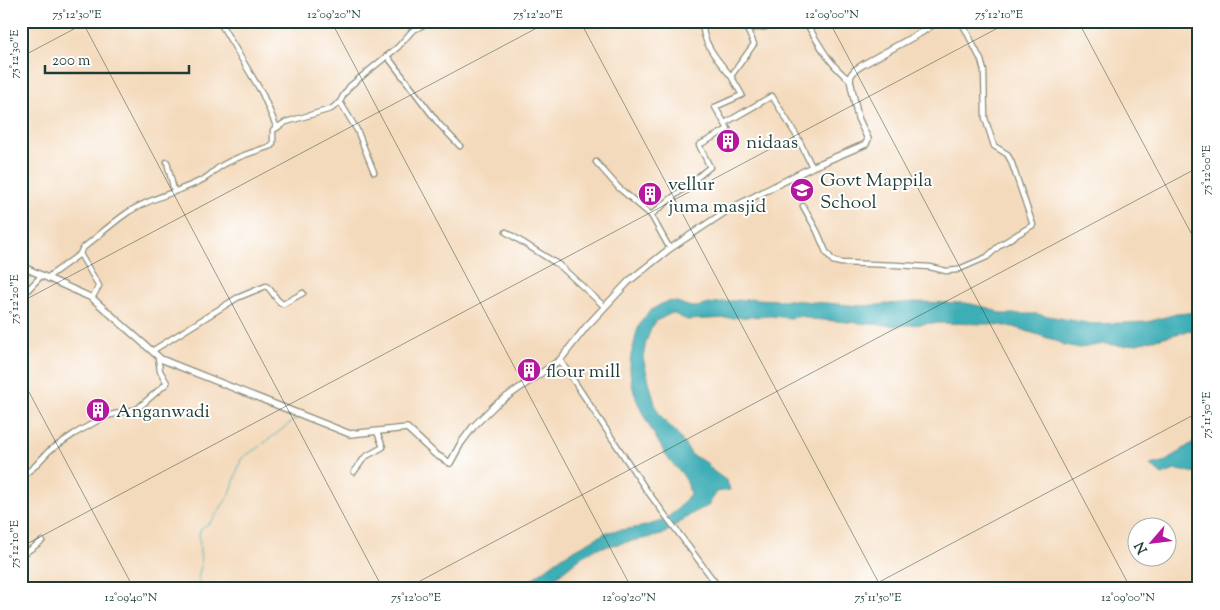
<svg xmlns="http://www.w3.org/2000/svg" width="1220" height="610" font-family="'Sorts Mill Goudy',serif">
  <rect width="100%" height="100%" fill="#fff"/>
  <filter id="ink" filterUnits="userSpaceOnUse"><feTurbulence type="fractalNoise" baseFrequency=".02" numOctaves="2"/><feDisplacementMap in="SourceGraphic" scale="10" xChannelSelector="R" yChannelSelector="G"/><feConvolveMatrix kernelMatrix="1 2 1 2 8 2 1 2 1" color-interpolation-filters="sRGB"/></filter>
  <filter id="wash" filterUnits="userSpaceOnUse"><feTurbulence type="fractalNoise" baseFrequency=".0096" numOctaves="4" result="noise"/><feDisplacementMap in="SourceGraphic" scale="20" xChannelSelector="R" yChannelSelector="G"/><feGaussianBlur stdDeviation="1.12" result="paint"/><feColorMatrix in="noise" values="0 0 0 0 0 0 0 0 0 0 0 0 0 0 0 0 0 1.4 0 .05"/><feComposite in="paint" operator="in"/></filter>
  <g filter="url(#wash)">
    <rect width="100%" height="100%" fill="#f4dabc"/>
    <g fill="#3cadb6" stroke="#2e7575">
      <path d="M753,299L791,300L861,306L915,302L966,303L989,308L1002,314H1037L1093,324L1147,322L1176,314L1199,312V330H1192L1137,344L1123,346L1104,344L1080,348L1064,345L1051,339L1014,327L989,324L933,323L896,326L811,319L802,316L791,318L771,316L687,320L672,313L656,321L651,329L646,342L643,358L656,408L662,418L675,431L692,455L707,463L713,471L727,481L730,490L717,492L708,506L693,513L662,535L598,548L581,557L541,589H516L525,584L565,555L607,532L641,527L662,521L676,511L690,494C686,469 673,470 663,450C647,421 625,390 631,355C632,350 634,345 635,340C638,322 648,308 667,302C677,299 683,306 693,307C700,307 708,304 715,303C728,301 740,300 753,299Z"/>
      <path d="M1199,438V473L1175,470L1162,475L1150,465L1166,461Z"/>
    </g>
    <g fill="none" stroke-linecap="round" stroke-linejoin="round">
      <g stroke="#3cadb6" stroke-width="1">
        <path d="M263,444L298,417"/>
        <path d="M202,589L198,579L201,566L199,535L201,529L212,521L230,494L241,459L260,446"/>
      </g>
    </g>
  </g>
  <g filter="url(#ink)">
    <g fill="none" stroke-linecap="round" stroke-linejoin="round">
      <g stroke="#8a8c78" stroke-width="7">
        <g id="minor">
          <path d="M219,21L262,93L277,128"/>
          <path d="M703,21C700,41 719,62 731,76"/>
          <path d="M719,21L747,29"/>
          <path d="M805,21C818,42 830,66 850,80"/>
          <path d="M387,56L439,124L460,146"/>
          <path d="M725,123L772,96L798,138L812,167"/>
          <path d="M167,162L174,191"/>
          <path d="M596,162L619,188L651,215"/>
          <path d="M374,172L357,130L340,102L343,96L350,86L398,47L412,31L431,21"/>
          <path d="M803,206L817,231L826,252L833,261L841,263L896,265L930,267L946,271L957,270L987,257L1000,245L1033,225L1011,161L1007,154L994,146L985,118L984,71L981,60L961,21"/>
          <path d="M506,232L559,265L605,307"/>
          <path d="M670,249L651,215L710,167L699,145L728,129L715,107L742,95L731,76L754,44L747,29L766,27L774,21"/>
          <path d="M48,277L80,254"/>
          <path d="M21,297L42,275"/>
          <path d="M92,298L99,286L80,254L82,249C97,237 111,224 127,213C149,198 176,193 200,181C210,177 214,170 221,166C237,156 254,152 271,146L273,143V130L286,122L331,109L340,102"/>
          <path d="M152,351L237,298L266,286C273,290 275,301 283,304L303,293"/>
          <path d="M560,360L645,488L720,589"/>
          <path d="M354,472L365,457L383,447L377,432"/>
          <path d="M21,477L34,467L49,451L74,434L106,416L137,409L167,383L160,371L158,357"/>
          <path d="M21,556L42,541"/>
        </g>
      </g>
      <g stroke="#8a8c78" stroke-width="8">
        <path id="secondary" d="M21,266L92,298L161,359L173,364L350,434L407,428L435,454L450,463L461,443L473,427L495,405L560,360L586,327L629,281L668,250L728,210L812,167L866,144L868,139L858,118L850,80L851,75L855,70L864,64L922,32L938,21"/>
      </g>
      <use href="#minor" stroke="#fff" stroke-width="4.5"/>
      <use href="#secondary" stroke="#fff" stroke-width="5.5"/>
    </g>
  </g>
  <path fill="none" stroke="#1f3d34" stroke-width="1" stroke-opacity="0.45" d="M82,21L383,589M331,21L632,589M580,21L882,589M829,21L1131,589M1078,21L1199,248M21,57L89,21M21,302L550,21M21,377L134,589M21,547L1011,21M405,589L1199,167M866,589L1199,412"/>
  <defs>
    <g id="building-disc" transform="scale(1.25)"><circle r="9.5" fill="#b5179e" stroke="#fff"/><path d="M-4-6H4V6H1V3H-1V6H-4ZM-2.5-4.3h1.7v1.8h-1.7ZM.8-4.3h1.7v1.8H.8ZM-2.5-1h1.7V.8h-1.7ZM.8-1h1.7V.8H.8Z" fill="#fff"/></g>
    <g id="school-disc" transform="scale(1.25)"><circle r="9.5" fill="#b5179e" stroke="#fff"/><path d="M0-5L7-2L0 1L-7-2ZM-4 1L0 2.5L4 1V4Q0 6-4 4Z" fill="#fff"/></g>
  </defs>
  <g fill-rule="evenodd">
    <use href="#building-disc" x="728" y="141"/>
    <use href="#school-disc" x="802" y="190"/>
    <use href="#building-disc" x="650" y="194"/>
    <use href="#building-disc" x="529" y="370"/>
    <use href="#building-disc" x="98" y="410"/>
  </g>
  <g text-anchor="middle" stroke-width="4" stroke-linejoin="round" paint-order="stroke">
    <g font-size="19" fill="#1f3d34" stroke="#fff" text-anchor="start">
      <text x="746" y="148">nidaas</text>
      <text x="820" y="186">Govt Mappila<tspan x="820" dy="22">School</tspan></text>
      <text x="668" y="190">vellur<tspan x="668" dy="22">juma masjid</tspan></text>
      <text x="546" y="377">flour mill</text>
      <text x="116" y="417">Anganwadi</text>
    </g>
  </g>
  <rect width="1220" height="610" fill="none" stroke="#fff" stroke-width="55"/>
  <g transform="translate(1152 542) rotate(242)"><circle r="24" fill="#ffffff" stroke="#a5b1ae"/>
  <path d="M0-4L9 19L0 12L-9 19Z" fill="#b5179e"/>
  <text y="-8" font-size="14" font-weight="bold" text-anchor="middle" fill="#1f3d34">N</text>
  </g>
  <path d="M45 65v8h144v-8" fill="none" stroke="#1f3d34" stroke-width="2.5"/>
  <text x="52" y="65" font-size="15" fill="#1f3d34" stroke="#ffffff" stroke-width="4" paint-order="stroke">200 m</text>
  <rect x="28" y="28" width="1164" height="554" fill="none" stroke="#1f3d34" stroke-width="2"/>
  <g font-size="12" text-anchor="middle" fill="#1f3d34">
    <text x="77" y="18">75°12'30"E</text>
    <text x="334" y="18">12°09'20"N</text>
    <text x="538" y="18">75°12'20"E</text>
    <text x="832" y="18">12°09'00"N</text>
    <text x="999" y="18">75°12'10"E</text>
    <text transform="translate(14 54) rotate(-90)" y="4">75°12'30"E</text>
    <text transform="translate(1206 170) rotate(-90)" y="4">75°12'00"E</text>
    <text transform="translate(14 299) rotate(-90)" y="4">75°12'20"E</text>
    <text transform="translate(1206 415) rotate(-90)" y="4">75°11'50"E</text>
    <text transform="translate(14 544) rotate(-90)" y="4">75°12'10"E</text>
    <text x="131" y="601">12°09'40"N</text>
    <text x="416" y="601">75°12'00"E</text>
    <text x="629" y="601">12°09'20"N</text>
    <text x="878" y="601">75°11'50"E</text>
    <text x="1128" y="601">12°09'00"N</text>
  </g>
</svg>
